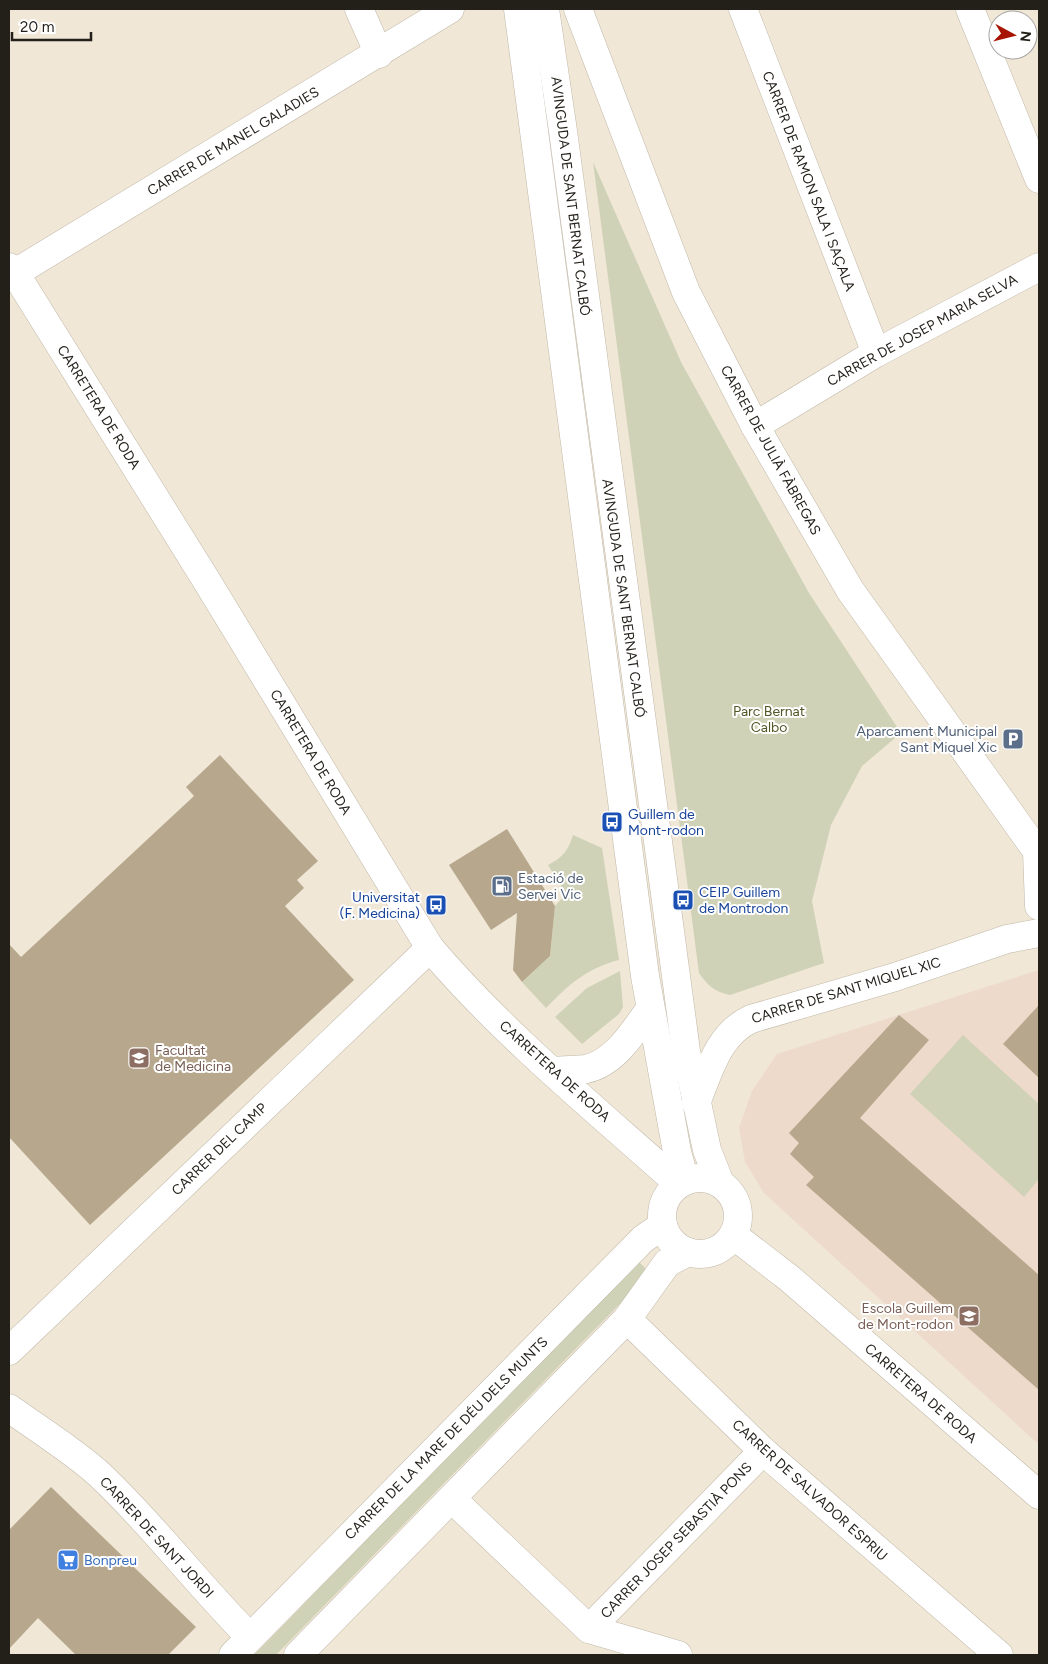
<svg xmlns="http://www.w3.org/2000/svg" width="1048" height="1664" font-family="Figtree,sans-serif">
  <rect width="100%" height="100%" fill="#f0e7d7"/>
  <path fill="#eedacb" d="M1039,970V1440L1037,1443L764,1193L745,1162L739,1128L752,1091L777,1054Z"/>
  <g fill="#cfd2b6">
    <path d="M593,162L681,362L809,593L901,733L862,766L831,825L812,901L824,963L730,995C715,992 707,985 699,973Z"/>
    <path d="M573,835L602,848L619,960C587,968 568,985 546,1008L522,982L550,956L555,906L566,894L548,865C563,857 568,851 573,835Z"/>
    <path d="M620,971L623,1007L619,1014L582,1044L555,1017L587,988Z"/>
    <path d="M963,1035L1039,1104V1179L1024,1197L910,1094Z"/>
    <path d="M638,1261L650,1273L276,1655H254Z"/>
  </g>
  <g fill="#b7a88d">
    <path d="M220,755L318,861L297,880L304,888L285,906L354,980L90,1225L9,1137V944L21,957L194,796L186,787Z"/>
    <path d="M507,829L555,906L550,956L522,982L513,970L517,913L491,930L449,865Z"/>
    <path d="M1039,1005V1078L1003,1044Z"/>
    <path d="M899,1015L929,1040L860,1118L1039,1275V1390L806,1185L814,1177L790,1154L799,1143L789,1133Z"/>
    <path d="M51,1487L196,1627L168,1655H76L38,1618L9,1649V1530Z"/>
  </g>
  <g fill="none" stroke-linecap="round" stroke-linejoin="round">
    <g stroke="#c1b8a8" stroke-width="29">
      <g id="minor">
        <path d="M359,9L379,54"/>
        <path d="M518,9L645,976L677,1152L685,1181"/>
        <path d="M545,9L563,131L686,1051L707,1150L720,1183"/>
        <path d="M578,9L686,292L755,426L850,590L1039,854"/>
        <path d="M743,9L876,353"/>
        <path d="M970,9L1039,179"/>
        <path d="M9,267L15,273L208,583L430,948C504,1035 594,1108 679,1184"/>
        <path d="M15,273L450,9"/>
        <path d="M755,426L876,353L1039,267"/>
        <path d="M1037,851L1039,906"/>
        <path d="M554,1071C565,1070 576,1070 586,1069C615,1063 634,1031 650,1009"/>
        <path d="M696,1103C709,1072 718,1034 751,1019L895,977L1007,939L1039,933"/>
        <circle cx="700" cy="1216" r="38"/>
        <path d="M733,1235L789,1278L1039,1495"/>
        <path d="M627,1319L763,1451L999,1655"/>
        <path d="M9,1351L430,948"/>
        <path d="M9,1408C38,1429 74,1451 100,1475C154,1526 198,1585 250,1637"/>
        <path d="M452,1499L589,1629L678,1655"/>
        <path d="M589,1629L763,1451"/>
        <path d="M233,1655L643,1239L663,1225"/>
        <path d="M298,1655L627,1319L667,1263L688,1252"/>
      </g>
    </g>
    <use href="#minor" stroke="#fff" stroke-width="28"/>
  </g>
  <defs>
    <g id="parking-square" transform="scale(1.125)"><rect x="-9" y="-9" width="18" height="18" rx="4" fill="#5c6f8a" stroke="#fff"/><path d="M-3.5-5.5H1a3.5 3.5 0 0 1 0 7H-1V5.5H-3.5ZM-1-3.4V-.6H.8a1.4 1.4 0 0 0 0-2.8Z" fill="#fff"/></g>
    <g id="bus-square" transform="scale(1.125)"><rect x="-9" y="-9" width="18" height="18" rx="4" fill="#1a4fb4" stroke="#fff"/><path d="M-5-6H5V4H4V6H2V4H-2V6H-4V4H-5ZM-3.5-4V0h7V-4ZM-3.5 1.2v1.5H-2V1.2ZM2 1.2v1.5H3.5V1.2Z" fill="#fff"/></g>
    <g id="fuel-square" transform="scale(1.125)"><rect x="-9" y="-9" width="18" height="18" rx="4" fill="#5c6f8a" stroke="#fff"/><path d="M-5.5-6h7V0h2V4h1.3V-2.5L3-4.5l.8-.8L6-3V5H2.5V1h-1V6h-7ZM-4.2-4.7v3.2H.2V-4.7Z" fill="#fff"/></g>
    <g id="university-square" transform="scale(1.125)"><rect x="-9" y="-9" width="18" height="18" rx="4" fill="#8d6e63" stroke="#fff"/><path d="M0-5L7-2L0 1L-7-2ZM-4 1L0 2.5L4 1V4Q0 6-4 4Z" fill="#fff"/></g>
    <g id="school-square" transform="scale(1.125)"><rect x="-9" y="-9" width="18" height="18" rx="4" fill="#8d6e63" stroke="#fff"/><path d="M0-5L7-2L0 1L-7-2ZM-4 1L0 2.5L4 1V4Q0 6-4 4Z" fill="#fff"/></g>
    <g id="supermarket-square" transform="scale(1.125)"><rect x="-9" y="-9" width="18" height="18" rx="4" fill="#3f7fe0" stroke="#fff"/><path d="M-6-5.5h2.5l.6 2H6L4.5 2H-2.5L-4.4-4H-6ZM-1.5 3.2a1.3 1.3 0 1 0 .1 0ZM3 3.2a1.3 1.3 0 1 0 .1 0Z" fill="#fff"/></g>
  </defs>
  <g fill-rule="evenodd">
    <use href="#parking-square" x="1013" y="739"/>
    <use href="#bus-square" x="612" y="822"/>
    <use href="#fuel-square" x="502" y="886"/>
    <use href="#bus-square" x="683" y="900"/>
    <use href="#bus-square" x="436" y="905"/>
    <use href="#university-square" x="139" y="1058"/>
    <use href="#school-square" x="969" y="1316"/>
    <use href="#supermarket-square" x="68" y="1560"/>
  </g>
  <g text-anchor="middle" stroke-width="4" stroke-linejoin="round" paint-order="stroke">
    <g font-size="14" fill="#231f19" stroke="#fff">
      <text transform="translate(233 141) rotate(-31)" y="5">CARRER DE MANEL GALADIES</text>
      <text transform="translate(809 181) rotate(69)" y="5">CARRER DE RAMON SALA I SAÇALA</text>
      <text transform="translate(571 196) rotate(83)" y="5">AVINGUDA DE SANT BERNAT CALBÓ</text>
      <text transform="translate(922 330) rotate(-29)" y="5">CARRER DE JOSEP MARIA SELVA</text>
      <text transform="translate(99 407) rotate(58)" y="5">CARRETERA DE RODA</text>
      <text transform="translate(771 450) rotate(61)" y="5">CARRER DE JULIÀ FÀBREGAS</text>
      <text transform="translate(624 598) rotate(82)" y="5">AVINGUDA DE SANT BERNAT CALBÓ</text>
      <text transform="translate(311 752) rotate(59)" y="5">CARRETERA DE RODA</text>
      <text transform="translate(846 990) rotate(-17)" y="5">CARRER DE SANT MIQUEL XIC</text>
      <text transform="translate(555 1071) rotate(42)" y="5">CARRETERA DE RODA</text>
      <text transform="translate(219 1149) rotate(-44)" y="5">CARRER DEL CAMP</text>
      <text transform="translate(921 1393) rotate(41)" y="5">CARRETERA DE RODA</text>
      <text transform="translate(446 1438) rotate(-45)" y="5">CARRER DE LA MARE DE DÉU DELS MUNTS</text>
      <text transform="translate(810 1490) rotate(42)" y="5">CARRER DE SALVADOR ESPRIU</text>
      <text transform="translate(157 1537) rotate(47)" y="5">CARRER DE SANT JORDI</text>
      <text transform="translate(676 1540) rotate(-46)" y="5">CARRER JOSEP SEBASTIÀ PONS</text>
    </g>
    <g font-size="14" fill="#535625" stroke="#fff">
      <text x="769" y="716">Parc Bernat<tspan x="769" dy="16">Calbo</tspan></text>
    </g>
    <g font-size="14" fill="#4e5e75" stroke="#fff" text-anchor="end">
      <text x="997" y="736">Aparcament Municipal<tspan x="997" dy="16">Sant Miquel Xic</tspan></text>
      <text x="518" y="883" text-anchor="start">Estació de<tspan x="518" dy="16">Servei Vic</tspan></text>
    </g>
    <g font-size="14" fill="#164399" stroke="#fff" text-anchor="start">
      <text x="628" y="819">Guillem de<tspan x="628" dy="16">Mont-rodon</tspan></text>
      <text x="699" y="897">CEIP Guillem<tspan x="699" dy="16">de Montrodon</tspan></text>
      <text x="420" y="902" text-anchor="end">Universitat<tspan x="420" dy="16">(F. Medicina)</tspan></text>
    </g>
    <g font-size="14" fill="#785e54" stroke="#fff" text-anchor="start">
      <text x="155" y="1055">Facultat<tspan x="155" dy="16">de Medicina</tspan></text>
      <text x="953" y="1313" text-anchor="end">Escola Guillem<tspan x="953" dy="16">de Mont-rodon</tspan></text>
    </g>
    <g font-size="14" fill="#366cbe" stroke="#fff" text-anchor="start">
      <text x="84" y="1565">Bonpreu</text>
    </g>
  </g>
  <rect width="1048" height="1664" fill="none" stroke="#231f19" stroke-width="20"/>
  <g transform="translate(1013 35) rotate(97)"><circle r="24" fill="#ffffff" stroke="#a7a5a3"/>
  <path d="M0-4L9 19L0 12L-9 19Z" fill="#a71502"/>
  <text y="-8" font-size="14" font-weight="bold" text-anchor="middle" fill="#231f19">N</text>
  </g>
  <path d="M12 32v8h79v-8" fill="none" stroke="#231f19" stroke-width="2.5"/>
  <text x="20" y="32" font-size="15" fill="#231f19" stroke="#ffffff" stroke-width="4" paint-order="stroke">20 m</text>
</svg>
